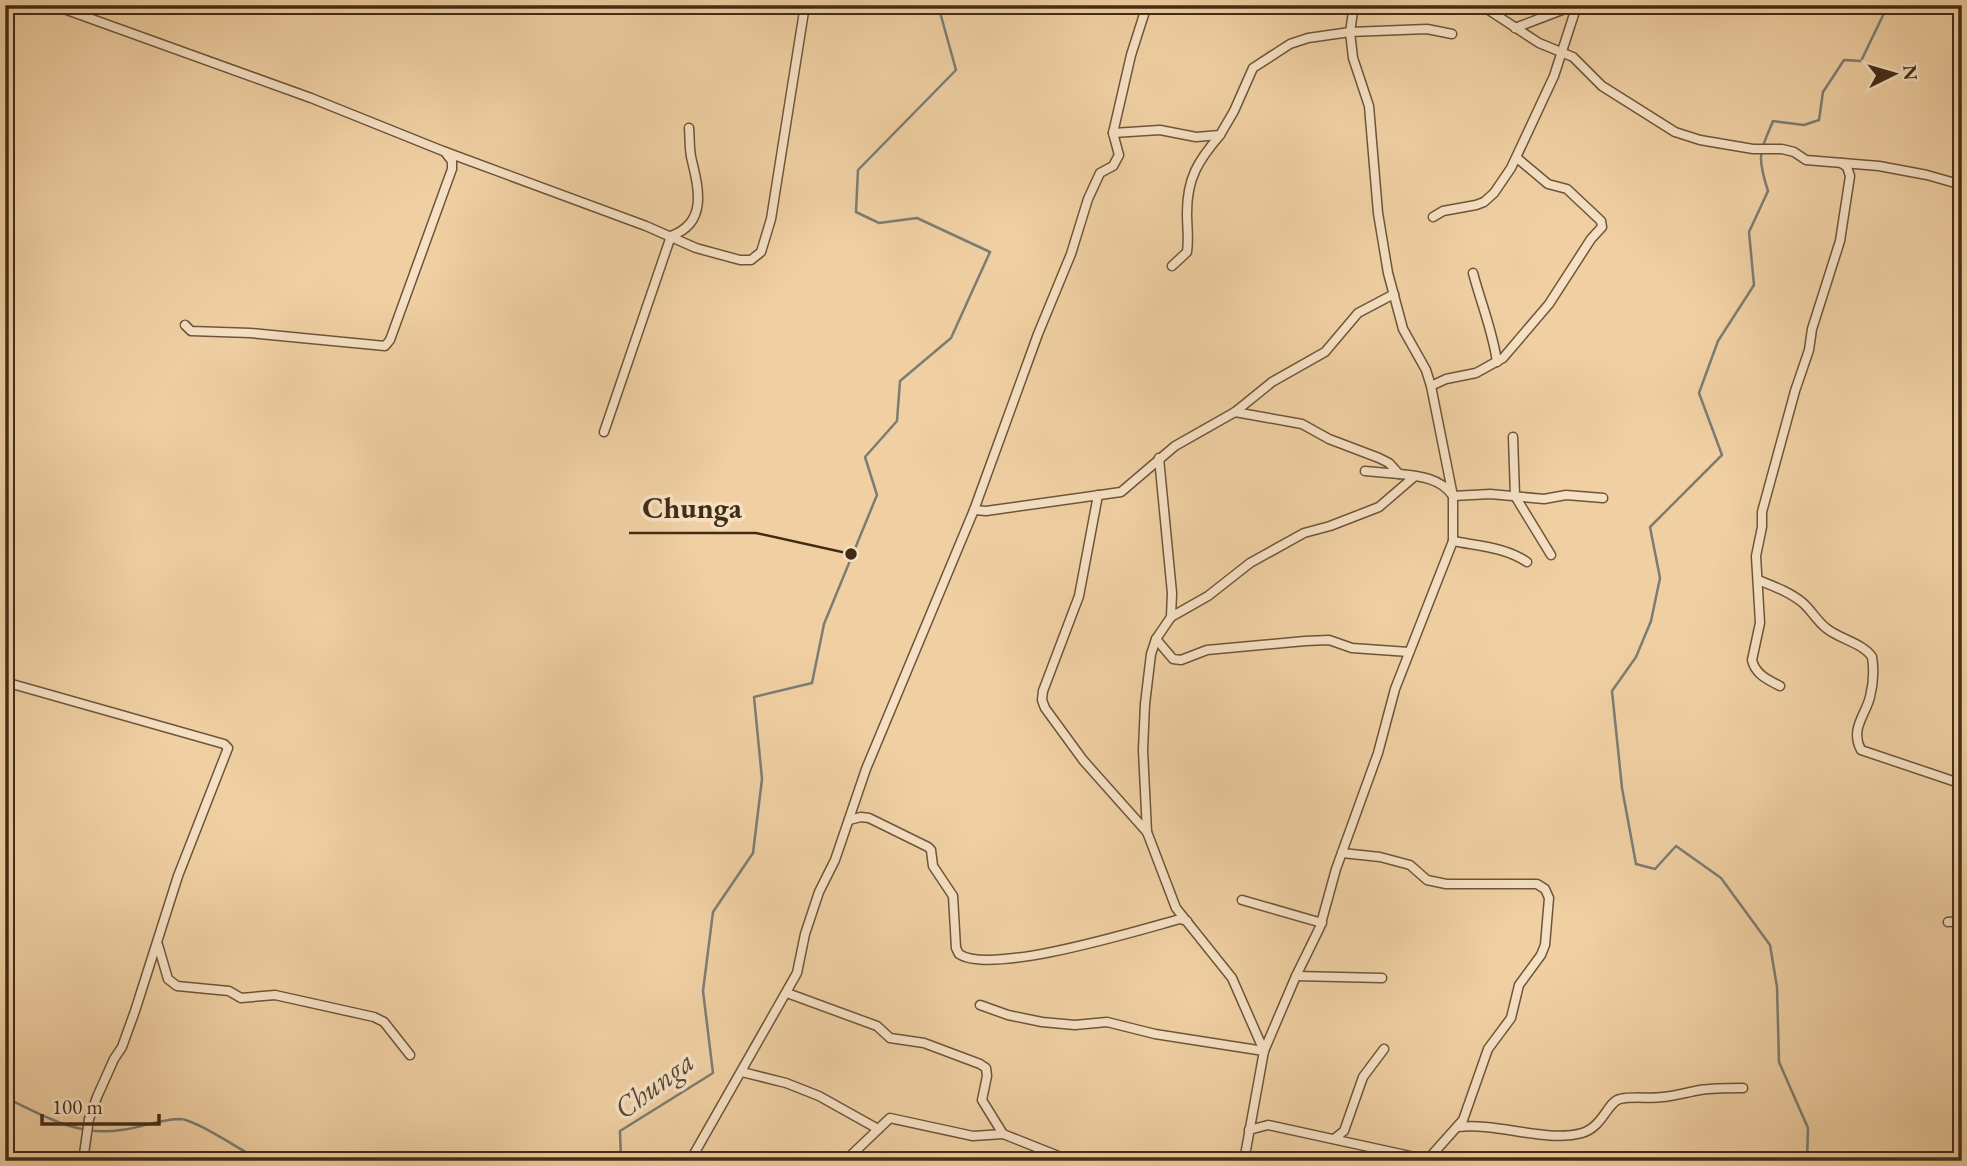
<svg xmlns="http://www.w3.org/2000/svg" width="1967" height="1166" font-family="'EB Garamond',serif">
  <rect width="100%" height="100%" fill="#f0d0a3"/>
  <filter id="stains"><feTurbulence type="fractalNoise" baseFrequency=".00286" numOctaves="4"/><feColorMatrix values="0 0 0 0 .2 0 0 0 0 .09 0 0 0 0 .02 0 0 0 .5 -.17"/></filter>
  <radialGradient id="worn" r=".72"><stop offset=".6" stop-color="#630" stop-opacity="0"/><stop offset="1" stop-color="#630" stop-opacity=".3"/></radialGradient>
  <g fill="none" stroke-linecap="round" stroke-linejoin="round">
    <g stroke="#7b7d74" stroke-width="2.5">
      <path d="M5,1097C43,1116 79,1137 121,1130C139,1128 162,1119 180,1119C197,1120 244,1152 261,1161"/>
      <path d="M621,1161L620,1131L713,1073L703,991L713,912L753,853L762,779L754,697L812,683L824,624L877,495L865,457L897,421L900,381L951,338L990,252L917,218L879,223L856,212L858,170L956,70L938,5"/>
      <path d="M1807,1161L1808,1128L1779,1062L1777,987L1770,945L1721,878L1676,846L1655,869L1636,864L1622,788L1612,691L1636,657L1651,621L1660,578L1650,527L1722,455L1699,393L1718,341L1754,285L1749,232L1768,191C1757,157 1759,154 1773,121L1804,125L1819,120L1823,92L1844,60L1861,61L1888,5"/>
    </g>
    <g stroke="#6e5539" stroke-width="11">
      <g id="street">
        <path d="M53,5L311,98L443,151L646,226L696,248L740,260H751L761,252L771,219L805,5"/>
        <path d="M1481,5L1539,43L1573,57L1602,86L1675,132L1700,140L1753,149H1782L1794,152L1806,160L1879,166L1927,175L1962,185"/>
        <path d="M5,22L12,5"/>
        <path d="M1515,28L1575,5"/>
        <path d="M1113,133L1160,130L1196,137L1220,135L1234,111L1253,68L1290,44L1308,38L1350,32L1427,29L1452,34"/>
        <path d="M1433,217L1443,211L1476,205L1484,202L1494,193L1511,168L1554,76L1577,5"/>
        <path d="M1172,266L1187,252C1189,239 1187,227 1187,213C1187,178 1198,161 1220,135"/>
        <path d="M1473,273C1481,303 1493,332 1497,362"/>
        <path d="M185,325L191,331L250,333L385,346L390,340L452,169V161L445,152"/>
        <path d="M1431,386L1446,379L1476,373L1503,358L1549,304L1591,239L1602,227L1601,221L1567,189L1548,184L1517,158"/>
        <path d="M1235,412L1302,424L1329,439L1379,458L1389,463L1399,474C1419,476 1441,478 1453,496L1490,494L1544,499L1566,495L1603,498"/>
        <path d="M604,432L671,236C707,223 699,190 692,161C689,151 690,139 689,128"/>
        <path d="M1513,437L1515,496L1551,555"/>
        <path d="M1365,471L1399,474"/>
        <path d="M1098,495L1079,596L1043,691L1042,700L1045,708L1083,760L1147,832L1176,908L1232,978L1264,1051"/>
        <path d="M974,510L986,511L1121,492L1175,446L1235,412L1272,382L1325,352L1358,313L1394,294"/>
        <path d="M1453,541C1478,546 1505,547 1527,562"/>
        <path d="M1758,580C1773,586 1790,592 1803,603C1811,610 1817,621 1826,628C1839,639 1863,643 1872,657C1874,669 1873,685 1870,697C1865,716 1850,729 1861,750L1962,784"/>
        <path d="M1171,617L1208,596L1250,563L1304,533L1330,526L1379,507L1415,476"/>
        <path d="M1156,639L1173,659L1181,660L1207,650L1305,641L1329,640L1352,648L1409,652"/>
        <path d="M5,682L224,744L228,748L178,876L135,1011L122,1047L114,1059L97,1097L89,1119L83,1161"/>
        <path d="M1780,686C1768,680 1755,674 1752,660L1760,623L1756,556L1762,527V512L1795,391L1809,350L1812,329L1840,241L1850,176L1847,167L1841,163"/>
        <path d="M849,820L861,817L869,818L928,847L931,850L933,866L953,896L956,948L959,954C991,976 1139,930 1180,919L1187,921"/>
        <path d="M1147,832L1143,750L1145,704L1151,654L1156,639L1171,617L1172,593L1159,458"/>
        <path d="M1242,900L1322,923"/>
        <path d="M1948,922L1962,921"/>
        <path d="M158,945L168,979L177,986L229,991L241,998L275,995L374,1017L384,1022L410,1055"/>
        <path d="M1296,976L1382,978"/>
        <path d="M787,993L877,1026L890,1038L924,1043L980,1064L986,1068L987,1076L982,1100L1003,1134L1071,1161"/>
        <path d="M980,1005L1008,1015L1042,1022L1075,1025L1107,1022L1155,1034L1264,1051"/>
        <path d="M742,1072L786,1083L819,1096L878,1129"/>
        <path d="M1458,1127C1496,1122 1546,1143 1582,1133C1603,1127 1608,1101 1620,1099C1633,1096 1649,1099 1663,1097C1676,1096 1688,1092 1700,1090C1714,1088 1729,1088 1743,1088"/>
        <path d="M1249,1130L1268,1125L1424,1159L1430,1157L1463,1120L1488,1049L1511,1018L1519,985L1541,955L1545,945L1549,898L1545,889L1537,884H1446L1427,880L1410,865L1380,857L1342,853"/>
        <path d="M1334,1139L1344,1131L1363,1077L1384,1049"/>
        <path d="M690,1161L797,973L805,934L819,892L835,860L866,769L974,510L1038,334L1071,254L1088,199L1100,173L1113,166L1119,155L1113,133L1131,55L1147,5"/>
        <path d="M845,1161L890,1118L973,1136L1003,1134"/>
        <path d="M1244,1161L1264,1051L1296,976L1320,927L1336,869L1378,753L1395,689L1453,541V496L1431,386L1426,370L1403,329L1388,273L1378,213L1369,106L1353,58L1350,32L1354,5"/>
      </g>
    </g>
    <use href="#street" stroke="#f5e0c3" stroke-width="8"/>
  </g>
  <g text-anchor="middle" stroke-width="7" stroke-linejoin="round" paint-order="stroke">
    <g font-size="30" font-style="italic" fill="#564735" stroke="#f5e0c3">
      <text transform="translate(654 1085) rotate(-37)" y="10">Chunga</text>
    </g>
  </g>
  <path fill="none" stroke="#432c16" stroke-width="2.5" d="M851 554L756 533H629"/>
  <circle fill="#432c16" stroke="#f5e0c3" stroke-width="2.5" cx="851" cy="554" r="7"/>
  <g font-size="30" text-anchor="middle" font-weight="bold" fill="#432c16" stroke="#f5e0c3" stroke-width="7" stroke-linejoin="round" paint-order="stroke">
    <text x="692" y="518">Chunga</text>
  </g>
  <rect width="1967" height="1166" fill="none" stroke="#f0d0a3" stroke-width="28"/>
  <rect x="7" y="7" width="1953" height="1152" fill="none" stroke="#432c16" stroke-width="3.5"/>
  <rect x="14" y="14" width="1939" height="1138" fill="none" stroke="#432c16" stroke-width="2"/>
  <g transform="translate(1894 74) rotate(85)" stroke="#f5e0c3" stroke-width="5" paint-order="stroke">
  <path d="M0-5L12 26L0 18L-12 26Z" fill="#432c16"/>
  <text y="-10" font-size="19" font-weight="bold" text-anchor="middle" fill="#432c16">N</text>
  </g>
  <path d="M42 1114v10h117v-10" fill="none" stroke="#432c16" stroke-width="3.5"/>
  <text x="52" y="1114" font-size="21" fill="#432c16" stroke="#f5e0c3" stroke-width="5" paint-order="stroke">100 m</text>
  <rect width="100%" height="100%" filter="url(#stains)"/>
  <rect width="100%" height="100%" fill="url(#worn)"/>
</svg>
